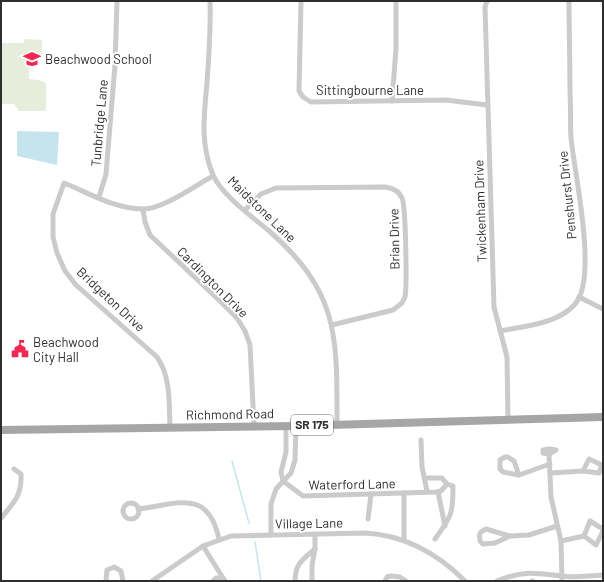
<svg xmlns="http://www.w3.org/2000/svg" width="604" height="582" font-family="Barlow,sans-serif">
  <rect width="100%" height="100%" fill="#fff"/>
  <path fill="#e7eddb" d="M25,39L42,40V57L34,60L30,59L29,79L39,80L46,83V111H19L14,104H1V43H23Z"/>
  <path fill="#c6e4ed" d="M17,131L59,132L57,165L17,156Z"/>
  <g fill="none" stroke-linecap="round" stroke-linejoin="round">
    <g stroke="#c6e4ed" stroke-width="1.5">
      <path d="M232,461L249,523"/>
      <path d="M255,542L261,581"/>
    </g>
    <g stroke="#cbcbcb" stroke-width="5">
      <path d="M210,1C211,28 209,55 207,83C204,115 200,144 213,175C222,195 251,216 268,230C339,292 337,335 337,423"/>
      <path d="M301,1L299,91L303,97L311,102L446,100L487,105"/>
      <path d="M487,1L485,7L494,307L507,357L508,419"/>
      <path d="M392,101L396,49V1"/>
      <path d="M99,197L106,174L115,65L117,1"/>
      <path d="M143,209L145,222L150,235L220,301L237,318L245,331L250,345L254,426"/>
      <path d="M245,210L261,194L276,188L385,187C392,188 399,190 402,198C406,206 407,287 405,297L402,303L393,310L332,325"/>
      <path d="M579,297L603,309"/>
      <path d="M500,331C525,326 566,323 579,298C595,265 575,176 571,138C570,123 571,107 570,92C570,62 569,31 569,1"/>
      <path d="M170,427C169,403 171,377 157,357L76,285L65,271L57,253L53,237V214L64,183C89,193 115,209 142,209C162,210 196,185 213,176"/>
      <path d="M421,440L422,467L427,491"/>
      <path d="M549,449L556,450L549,454L543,453V450Z"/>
      <path d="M549,454L551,497L561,541L562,581"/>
      <path d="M505,457H508L514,461L519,475L503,472L500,469V460Z"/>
      <path d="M589,459L602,465L599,473L583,471Z"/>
      <path d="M550,473L583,471"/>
      <path d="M519,475L550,464"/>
      <path d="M425,478H442L447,484L453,486C453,513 452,516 435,539"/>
      <path d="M283,481L303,496L436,492L441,491L447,484"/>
      <path d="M283,481L281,472L286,452V426"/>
      <path d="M438,492L445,526"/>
      <path d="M404,493V540"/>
      <circle cx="131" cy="511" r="8"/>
      <path d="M138,509C178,504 208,488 219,539"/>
      <path d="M1,518C14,503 22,495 21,474L14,469"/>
      <path d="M368,519L371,494"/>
      <path d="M486,529L510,536L495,543L483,544L480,541C479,534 479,532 486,529Z"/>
      <path d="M603,529L590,521L584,536L596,545L603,531"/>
      <path d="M271,534V504L276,489L291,473L295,460L296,426"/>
      <path d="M510,536L529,535L557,526"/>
      <path d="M561,541L584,536"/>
      <path d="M203,546L223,578"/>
      <path d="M315,549V534"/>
      <path d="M106,581L107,570L114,567L121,571L123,581"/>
      <path d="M152,581L203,546L231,536L365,533C404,535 438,554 465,581"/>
      <path d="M213,581L216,578H223L225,581"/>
      <path d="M295,581C295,564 302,560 315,549L312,565V581"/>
      <path d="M385,581L387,577L391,576L400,577L406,581"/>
      <path d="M497,581C524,570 534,573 562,576C575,578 590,576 603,575"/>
      <path d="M532,581H533"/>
    </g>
    <path stroke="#a6a6a6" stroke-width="8" d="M1,430L296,426L603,417"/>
  </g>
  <defs>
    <g id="school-bare" transform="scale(1.38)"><path d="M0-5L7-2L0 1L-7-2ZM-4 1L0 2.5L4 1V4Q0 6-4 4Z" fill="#ef2751" stroke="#fff" stroke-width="2.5" paint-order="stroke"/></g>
    <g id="civic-bare" transform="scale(1.38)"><path d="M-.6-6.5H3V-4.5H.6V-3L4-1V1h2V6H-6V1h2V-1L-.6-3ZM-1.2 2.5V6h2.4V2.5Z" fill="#ef2751" stroke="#fff" stroke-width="2.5" paint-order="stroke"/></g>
  </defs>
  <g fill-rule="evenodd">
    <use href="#school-bare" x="32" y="59"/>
    <use href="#civic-bare" x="20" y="349"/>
  </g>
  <g text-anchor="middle" stroke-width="4" stroke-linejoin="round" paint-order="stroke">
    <rect fill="#fff" stroke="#6d6d6d" stroke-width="1" x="291" y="415" width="42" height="20" rx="3"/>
    <g font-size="12" font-weight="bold" fill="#2e2e2e">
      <text x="312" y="429">SR 175</text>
    </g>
    <g font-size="13" fill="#2e2e2e" stroke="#fff" text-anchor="start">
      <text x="45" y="64">Beachwood School</text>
      <text x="33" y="347">Beachwood<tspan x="33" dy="15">City Hall</tspan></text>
    </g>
    <g font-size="13" fill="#2e2e2e" stroke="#fff">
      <text x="370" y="95">Sittingbourne Lane</text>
      <text transform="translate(99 123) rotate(-85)" y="5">Tunbridge Lane</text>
      <text transform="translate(567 195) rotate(-96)" y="5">Penshurst Drive</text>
      <text transform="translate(262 209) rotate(44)" y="5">Maidstone Lane</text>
      <text transform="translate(480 211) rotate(-92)" y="5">Twickenham Drive</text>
      <text transform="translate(394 239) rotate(-91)" y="5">Brian Drive</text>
      <text transform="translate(213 282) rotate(45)" y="5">Cardington Drive</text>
      <text transform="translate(111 299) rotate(43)" y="5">Bridgeton Drive</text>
      <text transform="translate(230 414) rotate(-1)" y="5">Richmond Road</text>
      <text transform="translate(352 484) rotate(-1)" y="5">Waterford Lane</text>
      <text transform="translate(309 523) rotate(-1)" y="5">Village Lane</text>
    </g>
  </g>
  <rect width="604" height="582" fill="none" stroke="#2e2e2e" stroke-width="4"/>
</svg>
